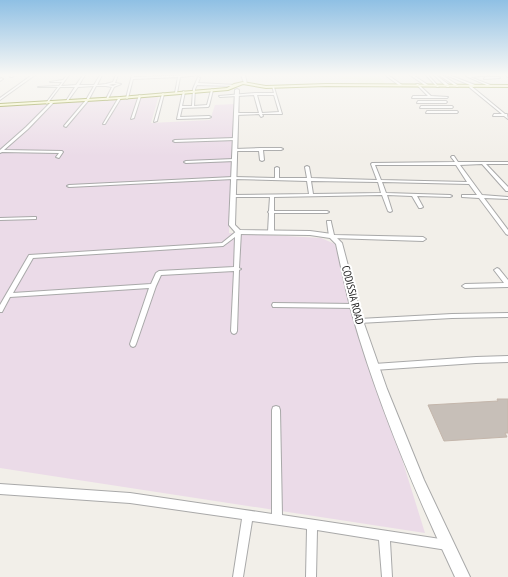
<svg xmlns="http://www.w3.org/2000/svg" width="508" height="577" font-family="'PT Sans Narrow',sans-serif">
  <rect width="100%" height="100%" fill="#f2efe9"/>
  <path fill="#ebdbe8" d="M159,95L151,123L210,120L215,105L234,104L229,233L321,238L335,244L425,533L0,468V105Z"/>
  <path fill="#eef0d5" d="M338,75H376L387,85H362L356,79H342Z"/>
  <path fill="#c7bfb8" stroke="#c4b6ab" d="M497,399H508V433H505L507,437L444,441L428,405L498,401Z"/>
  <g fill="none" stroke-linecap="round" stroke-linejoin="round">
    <g stroke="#a9a9a9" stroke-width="2">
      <g id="minor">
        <path d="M12,75H14L12,77H10Z"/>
        <path d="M32,75H35L0,100V98Z"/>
        <path d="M67,75H69L61,86L76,85L83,75H85L79,85H94L100,75H102L97,85L106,84L113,82L116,75H118L115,83L121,84L114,87L108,99L107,100L106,99L112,87L106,86H96L88,101L66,127L64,126L86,100L94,86L78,87L67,102L66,101L75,87H60L47,104L46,103L58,87H38L59,86L62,82H50L63,80ZM112,84H117L113,86L109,85Z"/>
        <path d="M132,75H134V77L199,75L180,77L177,93L176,94L175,93L178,77L133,79L128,98L127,99L126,98Z"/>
        <path d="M385,75H388L402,85L400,86Z"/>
        <path d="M410,75H413L428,85L426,86Z"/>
        <path d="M426,75H428L439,87H437Z"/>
        <path d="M434,75H436L449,85V87H447Z"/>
        <path d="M439,75H442L459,86L457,87Z"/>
        <path d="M446,75H449L475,85L474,87L471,86L505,114H507L508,119L504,116H493L494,114H502L469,87L470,85Z"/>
        <path d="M467,75H490L470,77L493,86L491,87L466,76Z"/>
        <path d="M505,75H508V77Z"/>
        <path d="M198,77L200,78L198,83L236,85L235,86L197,85L195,89L194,106L207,105L211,90L212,89L213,90L209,106L208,107L182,108L180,117L209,116L211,117L209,118L177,119L183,91L185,92L182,106H192L193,89Z"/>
        <path d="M485,77H499L500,78L484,79Z"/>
        <path d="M1,78L3,79L0,81V79Z"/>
        <path d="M416,84H418L431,96L448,97L447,98H412L413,96H428Z"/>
        <path d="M272,86L274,87L282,114H262L263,116L261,117L259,114L235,115L236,113H259L254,95L220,97L219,96L255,93H274ZM257,95H274L279,112L262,113Z"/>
        <path d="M163,93L164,94L157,121L154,122L162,94Z"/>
        <path d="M139,95L141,96L134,118L131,119Z"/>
        <path d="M119,97L121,98L105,124H103Z"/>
        <path d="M52,101L54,102L28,129L4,150L62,151L63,152L59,158L56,157L59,153L2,152L0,153V150L26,127Z"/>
        <path d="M418,101H446L447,102L446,103H417Z"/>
        <path d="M421,106H452L453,107L452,108H420Z"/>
        <path d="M427,111H457L458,112L457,113H426Z"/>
        <path d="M235,138H236V140L175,142L173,141L175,140Z"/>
        <path d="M260,148H281L283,149L281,150H263L264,160L262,161L260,160L259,151H235L233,150L235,149Z"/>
        <path d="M452,156H454L458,162H508V164H486L508,187V191H506L482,164L460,165L482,195L508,197V199L484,198L508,230V235L506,234L479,198L462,197V195H477L469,184L382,182L386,193L450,195L452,196L450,197L417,196L423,207L421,208H419L412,196L387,195L392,211L390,212L388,211L382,195L274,197V211H327L329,212L327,213H274V232L271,234L268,232L269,213L268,212L269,211L270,197H233L231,196L233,195L309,194L307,181L233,179L69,187L67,186L69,185L233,177L275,178V168L277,167L279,168V178H307L305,167L307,166L309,167L311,178L377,180L371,164L372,163L455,162L451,157ZM375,165H456L467,182L381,180ZM311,181L378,182L381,193L313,194Z"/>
        <path d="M234,159L236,160L235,161L186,163L184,162L186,161Z"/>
        <path d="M34,217H36V219L0,220V218Z"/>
        <path d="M327,221H331V222L334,235L423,237L426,239L423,241L332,238L329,236L327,222Z"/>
        <path d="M238,230L241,232L239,268L241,269L239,270L237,331L236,333L234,334L232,333L231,331L234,271L161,275L156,286L136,344L135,346L133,347L131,346L130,344L149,288L10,297L2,312H0V305L29,255L222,243ZM235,237L234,267L159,271L156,273L151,284L13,293L33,258L223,246Z"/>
        <path d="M497,268L499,269L508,280V287L465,288L462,286L465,284L504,283L494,270Z"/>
        <path d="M273,303L355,304H357L358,306L357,308H355L275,307H273L272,305Z"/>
        <path d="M508,313V317L452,318L359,323H357L356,321L357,319H359L452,314Z"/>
        <path d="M508,356V362L476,363L374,370L371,369L370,367L371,365L374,364L476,357Z"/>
        <path d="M276,406L279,407L280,410L282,515L447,540L451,541L452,545L451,549L447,550L390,541L392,577H382L379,540L317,530L316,577H306L307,529L252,521L243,577H233L242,519L130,503L0,494V484L130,493L272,514V410L273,407Z"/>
      </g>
    </g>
    <g stroke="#a9a9a9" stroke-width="2">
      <g id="tertiary">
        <path d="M241,75H245L247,84L244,83Z"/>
        <path d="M237,89L239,90L235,225L240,230L310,231L332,234L334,235L342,243L361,315L387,389L424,480L470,577H455C415,492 378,405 352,314C346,291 341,267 336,244L330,238L310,235L238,234L236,233L229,225L235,90Z"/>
      </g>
    </g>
    <g stroke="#707d05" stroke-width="2">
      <path id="secondary" d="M243,82L266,86L326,84L508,85V87L326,86L266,88L243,84L228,90L120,99L0,106V104L120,97L227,88L234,84Z"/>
    </g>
    <use href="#minor" fill="#fff" fill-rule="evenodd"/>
    <use href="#tertiary" fill="#fff" fill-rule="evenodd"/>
    <use href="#secondary" fill="#f7fabf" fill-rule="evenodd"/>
  </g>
  <linearGradient id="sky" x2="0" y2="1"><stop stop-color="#8fc0e4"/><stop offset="0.48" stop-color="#f9f8f5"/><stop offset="1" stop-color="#f9f8f5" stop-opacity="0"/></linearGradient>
  <rect width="508" height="156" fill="url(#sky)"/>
  <g text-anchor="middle" stroke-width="4" stroke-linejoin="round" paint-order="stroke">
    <g font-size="11" fill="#222" stroke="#fff">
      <text transform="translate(353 295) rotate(76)" y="4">CODISSIA ROAD</text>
    </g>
  </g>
</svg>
